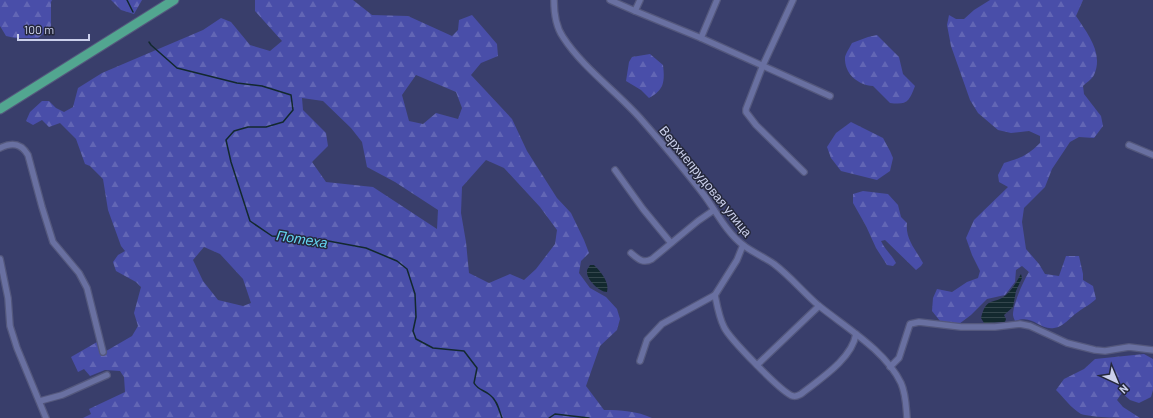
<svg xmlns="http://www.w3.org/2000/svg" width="1153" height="418" font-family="Barlow,sans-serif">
  <defs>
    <pattern id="forest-firs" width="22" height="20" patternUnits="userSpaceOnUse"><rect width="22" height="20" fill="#494ea9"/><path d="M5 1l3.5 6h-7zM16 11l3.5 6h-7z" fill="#6266b5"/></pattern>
    <pattern id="water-rules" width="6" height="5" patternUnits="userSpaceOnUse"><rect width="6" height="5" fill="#13292f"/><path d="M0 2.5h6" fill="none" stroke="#34474d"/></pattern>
  </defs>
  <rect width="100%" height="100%" fill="#393e6b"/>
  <g fill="url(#forest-firs)" fill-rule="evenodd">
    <path d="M0,0H52L51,2V28L38,38H15L6,36L0,26Z"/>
    <path d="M111,0H142L134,14L121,10Z"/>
    <path d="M255,0H353L372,15L408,16L452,36L458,30L459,20L472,15L497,44L498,56L481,63L471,75L512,119L527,151L557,198L571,213L584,240L589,253L581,261L579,273L590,288L606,297L617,309L620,319L617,330L600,346L586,386L604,410C621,410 637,411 652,418H83L91,414L89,409L125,392L124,377L120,371L105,370L90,376L84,369L78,372L71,357L97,342L101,354L132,336L138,326L134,313L141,287L136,282L116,271L113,262L118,255L125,251L121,246L108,210L103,179L90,166L85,164L76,139L60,123L49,127L42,120L33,125L26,121L30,112L42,101H49L56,108L64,112L73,107L78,88L102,73L203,30L221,18L231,22L250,45L270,51L282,41L255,11ZM416,75L456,92L462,108L458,119L436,113L423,124L409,121L402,95ZM302,98L323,101L351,128L362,142L367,167L395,182L438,210L437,229L373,187L326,182L312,162L328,146L326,133L303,110ZM486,160L504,168L540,207L557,230L555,244L536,269L524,280L510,274L489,283L469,273L466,242L461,213L462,187ZM204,247L220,254L243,279L251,303L243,306L218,300L203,281L193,260Z"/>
    <path d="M990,0H1083L1076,16C1087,33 1104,53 1094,75C1092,79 1086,83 1083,86L1084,94L1101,116L1103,126L1094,138L1079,137L1070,142L1052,169L1045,187L1024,208L1022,222L1026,249L1039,264L1045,274L1059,276L1066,256H1079L1083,274V280L1093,286L1096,299C1090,305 1084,307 1078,312C1070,317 1064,327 1054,328C1038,330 1034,314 1015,321C1014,319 1013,316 1013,315C1013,305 1023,281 1029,272L1022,266L1016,270L1015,282L1005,295L987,299L971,315L959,324L940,321L932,311L933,298L937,289L952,292L967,282L978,278L980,271L972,255L966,238L974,220L1008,187L999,182L998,175L1004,163C1021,158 1028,155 1040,143V136L1029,131L1011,133L998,130L978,113L970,100L951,46L947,25L949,15L956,19H964L974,10Z"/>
    <path d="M877,35L899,57L903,74L915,86C909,102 907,105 890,103L873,86C858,85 844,74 845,57C846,53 850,47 852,43L868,37Z"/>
    <path d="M650,54L663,65C665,82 664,90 649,98L641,90L626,81L629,62L632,57Z"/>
    <path d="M851,122L883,138L890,151L893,158L890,171L877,180L841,171L831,158L827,147L836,133Z"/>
    <path d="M863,191L888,194L898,205L901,217L907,223C905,239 916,250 923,263L921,266L916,270L885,240L881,241C885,250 892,255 896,263L893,266L887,265L876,248L866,226L853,203V194Z"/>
    <path d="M1144,354L1153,359V390L1151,397L1139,403L1130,400L1122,393L1117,400L1123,407L1140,418C1124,418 1094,418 1081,414C1071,408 1064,398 1056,390L1064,379L1084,369L1095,359Z"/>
  </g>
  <g fill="url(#water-rules)">
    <path d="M590,265H594C600,271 610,282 607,292C599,292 586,279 587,271C587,269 589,267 590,265Z"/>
    <path d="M1021,274L1022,278L1016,291L1013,307L1004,315L1006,319L1005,322L984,323L981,318C987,295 993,306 1006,295C1012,290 1017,281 1021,274Z"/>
  </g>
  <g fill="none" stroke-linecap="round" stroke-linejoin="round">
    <g stroke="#13292f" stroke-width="1.5">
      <path d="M127,0L133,12"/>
      <path d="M149,42L151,45L177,68L237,83L262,86L291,95L293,110L283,122L266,127H248L234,131L226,140L231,162L250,221L272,236L323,240L366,248L397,261L407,269L415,294L416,317L413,331L416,339L433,348L464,351L477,368L474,383C478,390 484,390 490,395C497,400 499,410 502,418"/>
      <path d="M549,418L555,414L589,418"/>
    </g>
    <g stroke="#54587d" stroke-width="8">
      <g id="minor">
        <path d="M554,0C554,13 556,27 563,37C583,68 616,91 640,118C662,143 684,169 704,195C716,211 726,232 743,245C752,252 764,257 774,264C790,276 803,292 818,305C845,327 885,350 901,383C906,394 906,406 907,418"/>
        <path d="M610,0L635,11L640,0"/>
        <path d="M793,0L763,65L746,109V112L756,125L804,172"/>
        <path d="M635,11L701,38L830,96"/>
        <path d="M701,38L717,0"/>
        <path d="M1129,145L1153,155"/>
        <path d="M0,148C12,142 21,143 28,155L42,207L53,242L79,273L87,288L103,352"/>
        <path d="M615,170L643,209L671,243"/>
        <path d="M631,253C638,259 643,264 652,259L698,221L714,210"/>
        <path d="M0,259L8,298L10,326L17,348L46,418"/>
        <path d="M715,295C717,305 719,317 724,327C729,338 782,393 793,396C796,397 799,395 801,394C820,379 852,359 856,334"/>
        <path d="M640,361L647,340L662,324L715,295L737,260L743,245"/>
        <path d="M757,365L819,306"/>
        <path d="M890,367L899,358L910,324L919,322L961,327H995L1020,324L1030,326L1067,343L1095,350L1105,351L1129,347L1153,350"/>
        <path d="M40,401L62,395L107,375"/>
      </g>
    </g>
    <g stroke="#54587d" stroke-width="11">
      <path id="primary" d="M0,109L174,0"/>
    </g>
    <use href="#minor" stroke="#6970a1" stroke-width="5.5"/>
    <use href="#primary" stroke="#52a690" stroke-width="9"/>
  </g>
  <g text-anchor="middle" stroke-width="3" stroke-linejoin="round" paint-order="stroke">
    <g font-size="13" fill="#cbd0ec" stroke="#25283c">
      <text transform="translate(706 181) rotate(51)" y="5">Верхнепрудовая улица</text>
    </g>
    <g font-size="14" font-style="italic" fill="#64d4f1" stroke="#25283c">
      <text transform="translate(302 239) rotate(9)" y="5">Потеха</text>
    </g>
  </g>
  <g transform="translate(1117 382) rotate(136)" stroke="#25283c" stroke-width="3" paint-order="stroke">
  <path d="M0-3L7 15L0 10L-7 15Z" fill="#cbd0ec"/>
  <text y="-6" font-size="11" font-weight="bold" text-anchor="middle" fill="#cbd0ec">N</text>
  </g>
  <path d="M18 34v6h71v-6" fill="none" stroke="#cbd0ec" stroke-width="2"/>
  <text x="24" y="34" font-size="12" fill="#cbd0ec" stroke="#25283c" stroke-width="3" paint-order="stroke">100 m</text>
</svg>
